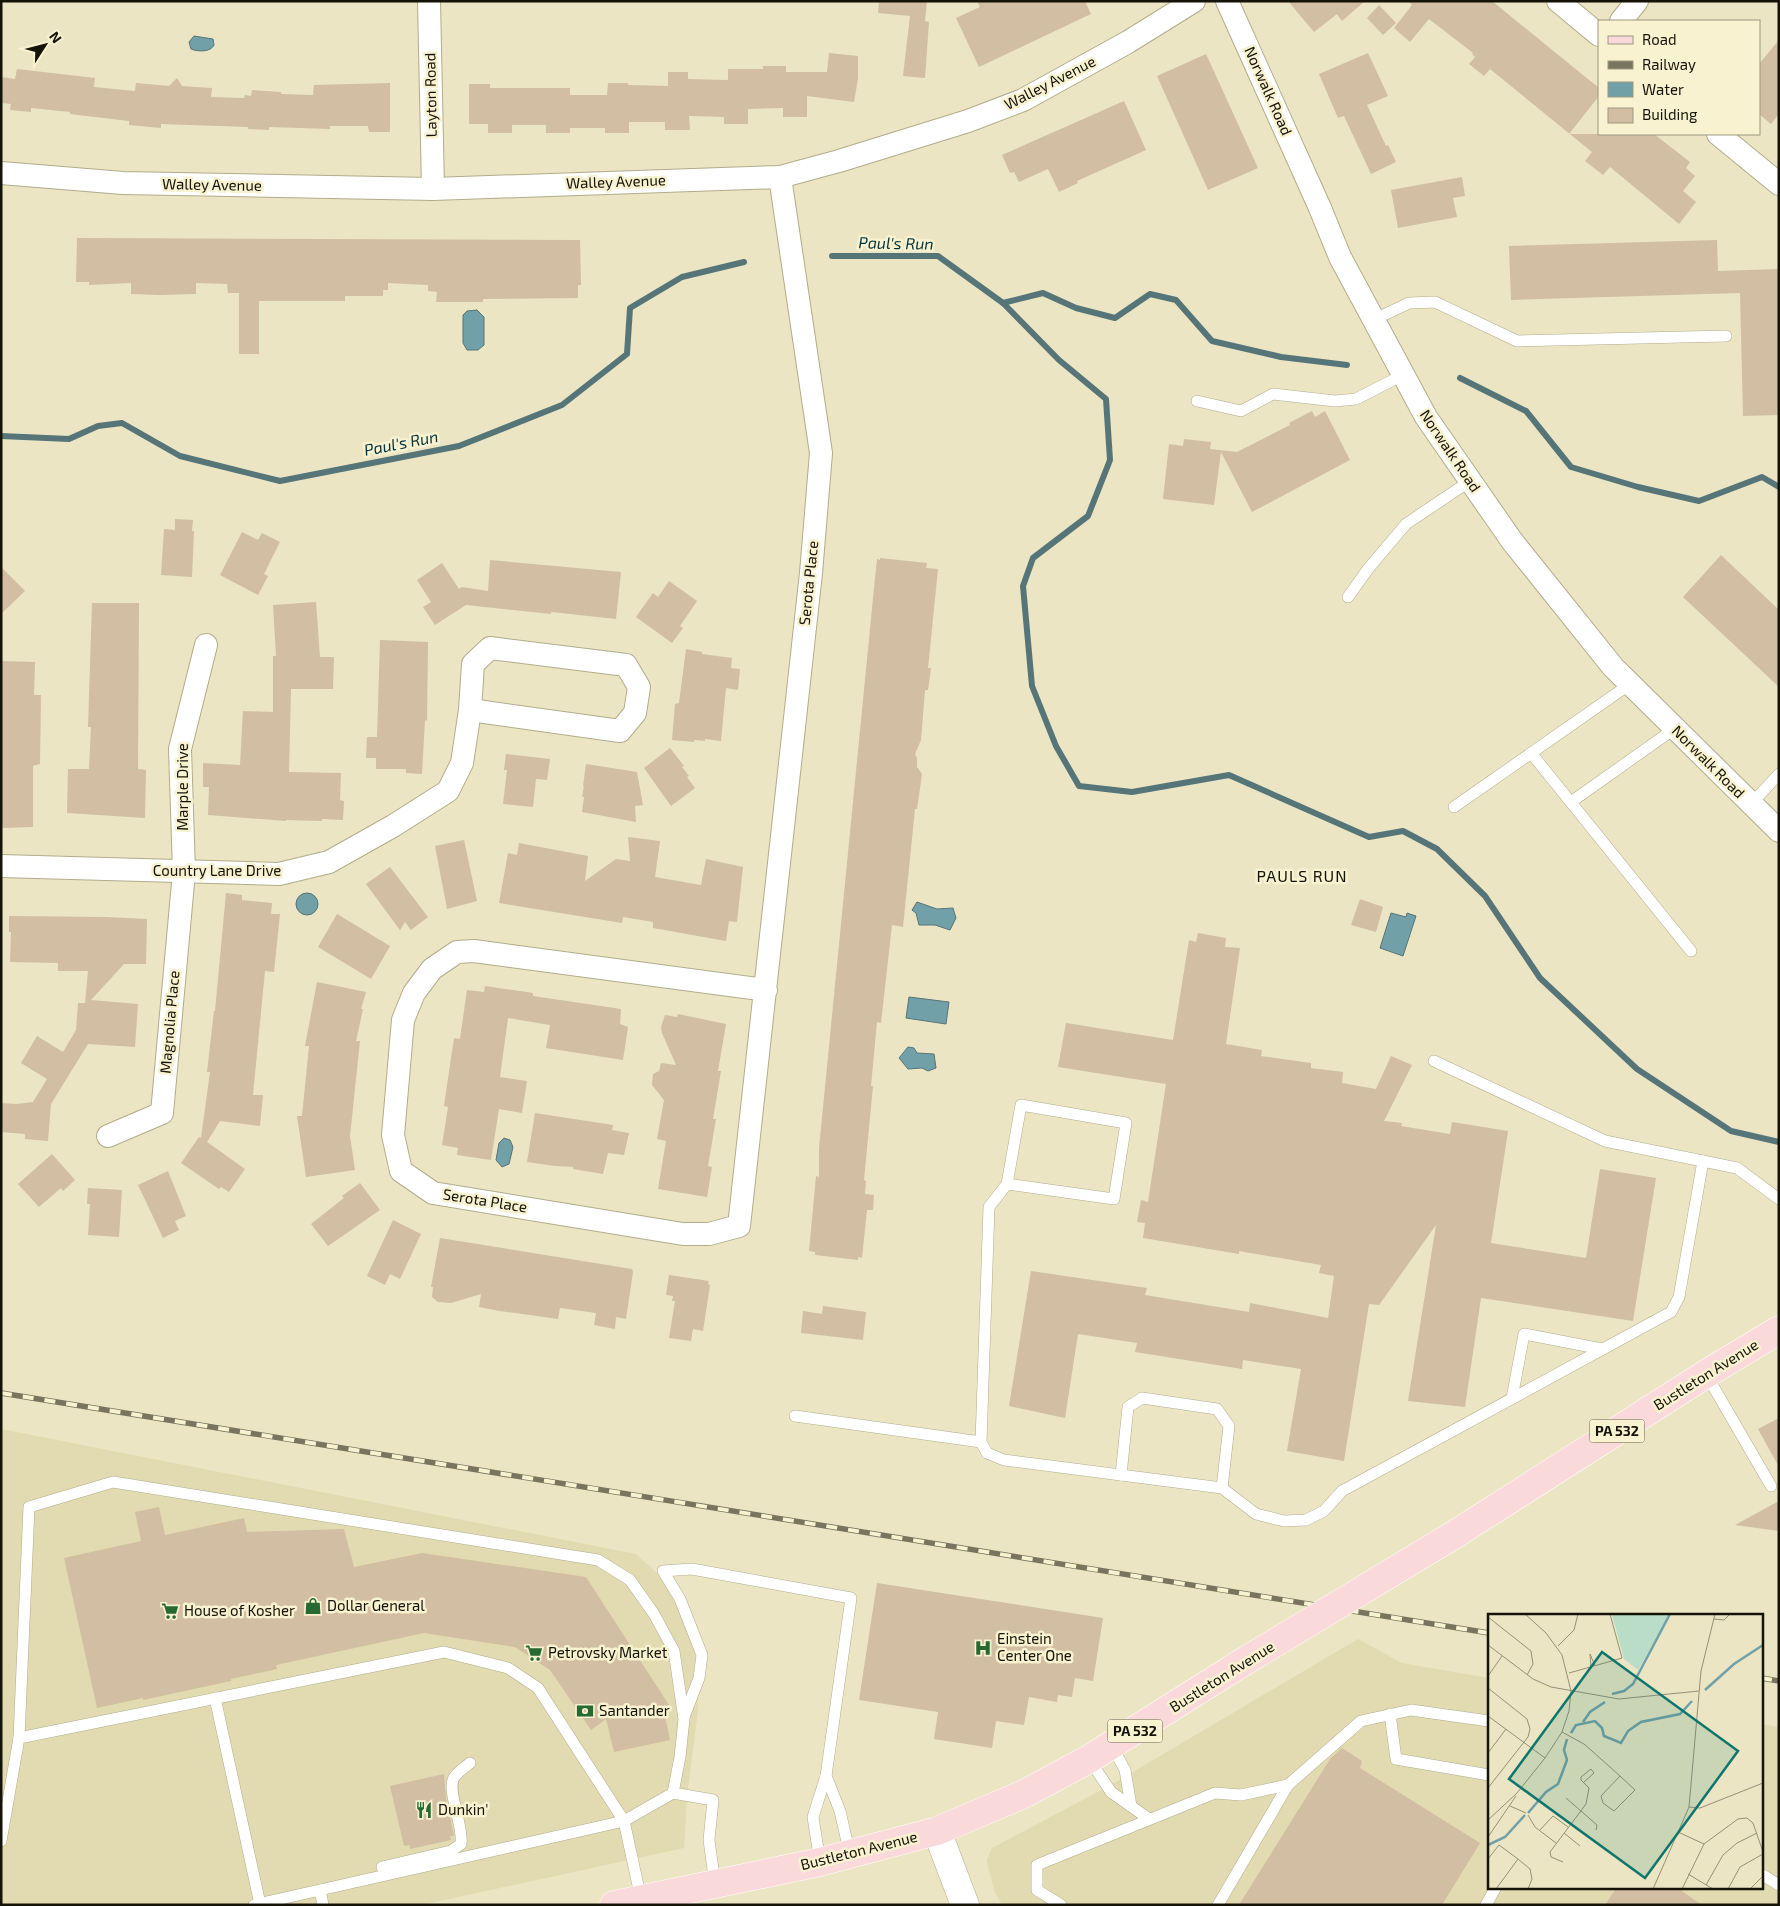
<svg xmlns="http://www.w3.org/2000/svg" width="1780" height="1906" font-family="'Exo 2',sans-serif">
  <rect width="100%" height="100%" fill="#ebe5c3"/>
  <g fill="#e2dab1">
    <path d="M1,1429L636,1554L660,1576L671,1592L695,1645L698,1711L687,1796L684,1848L422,1905H1Z"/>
    <path d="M1358,1639L1402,1663L1489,1678V1887H1761V1724L1779,1727V1905H1002L995,1893L988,1867L987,1860L992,1848L1111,1785Z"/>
  </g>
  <g fill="#72a0a8" stroke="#567578">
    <path d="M194,36L213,39L214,45C211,52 198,52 191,49L189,42Z"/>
    <path d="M477,310L484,317V345L478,350H467L463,343V315L467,311Z"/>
    <circle cx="307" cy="904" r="11"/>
    <path d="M917,902L937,909L953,908L956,918L950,930L935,925H919L916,913L912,910Z"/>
    <path d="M1391,913L1406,917L1407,913L1416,916L1403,956L1380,948Z"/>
    <path d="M909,997L949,1002L946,1024L906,1018Z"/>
    <path d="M908,1047L914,1048L917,1053L934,1054L936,1068L928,1071L922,1068L908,1069L899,1058Z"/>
    <path d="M504,1138L510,1140L513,1147L509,1164L502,1167L496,1160L499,1143Z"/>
  </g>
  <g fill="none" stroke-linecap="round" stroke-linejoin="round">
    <g stroke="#567578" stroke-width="6">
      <path d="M832,256H938L1003,303L1059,360L1106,399L1110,460L1088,516L1033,558L1023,586L1032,686L1056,746L1079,786L1132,792L1229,775L1369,837L1403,831L1437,849L1485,896L1540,978L1637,1069L1731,1131L1779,1142"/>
      <path d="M1003,303L1043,293L1076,308L1115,318L1150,294L1176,300L1212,341L1281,357L1347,365"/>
      <path d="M1460,378L1526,411L1571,467L1638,487L1699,501L1762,477L1779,487"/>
      <path d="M1,436L69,439L98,426L122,423L180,456L280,481L459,446L562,405L627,354L630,308L682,277L744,262"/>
    </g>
  </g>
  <g fill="#d2bea2">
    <path d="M879,1H927L925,21L929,22L925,78L903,76L910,16L878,13Z"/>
    <path d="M977,1H1085L1091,14L979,67L956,18L980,7Z"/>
    <path d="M1288,1H1365L1342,21L1337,14L1314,32Z"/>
    <path d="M1408,1H1492L1599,88V96L1569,134H1654L1690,162L1686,168L1695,176L1683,191L1696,202L1679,224L1610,167L1603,175L1585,161L1592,152L1490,69L1484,76L1469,64L1475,57L1472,54L1473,53L1429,19L1410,42L1394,28L1412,5Z"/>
    <path d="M1379,5L1396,23L1383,35L1367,18Z"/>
    <path d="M1779,40V114L1771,124L1759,114V64Z"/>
    <path d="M829,53L858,56V79L854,102L807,96V117H783V108L748,109V124H724V117L689,116L690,130H665V122H629V133H605V128H570V133H546V125H512V133H488V124H469V84H490V88H570V95H607L608,83H628V85L668,86V72H688V79L728,80V69H763V66H786V72H827Z"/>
    <path d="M1368,53L1388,96L1367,105L1386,146L1388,145L1396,162L1371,174L1344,116L1338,118L1319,74Z"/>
    <path d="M1206,54L1258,168L1208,190L1157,76Z"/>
    <path d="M17,69L95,78L94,87L135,91L136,83L169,86L177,78L182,86L212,88L211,97L244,98L245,95L251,96L252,90L281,92V94L313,95L314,85L390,83V132H369L368,126H330V129L269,127V130L248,129V127L161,124V128L129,125V121L70,114V112L31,108V112L10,110L11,104L1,103V77L15,79Z"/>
    <path d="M1124,101L1146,150L1077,181L1078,183L1059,192L1048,169L1019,182L1014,172L1010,173L1002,155Z"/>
    <path d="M1462,177L1465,196L1453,198L1457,217L1398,228L1391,190Z"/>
    <path d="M77,238L580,240L581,285H578V298L483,299V302H436L437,292L428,291V285L388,283V290H383V296H345V301H259V354H239V293H228L227,284L196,283V294L159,295L131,294V283L89,285V282H76Z"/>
    <path d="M1717,240L1718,271L1779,269V415L1743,416L1740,293L1511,300L1509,246Z"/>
    <path d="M1312,411L1315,417L1325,411L1350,460L1252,512L1221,452L1214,505L1163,499L1169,444L1183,446L1184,439L1211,442L1210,449L1237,452L1290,425L1289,423Z"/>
    <path d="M175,519L193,520L192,531H194L192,577L161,575L164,529L175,530Z"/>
    <path d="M242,532L258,540L262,533L280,542L264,574L268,576L258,595L220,575Z"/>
    <path d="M1721,555L1779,610V687L1683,597Z"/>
    <path d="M880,558L927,563L926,568L938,569L928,668H931L928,690H925L921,740L915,754L917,758V767L922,774L917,809H915L903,927L892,925L881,1023L877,1022L871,1086H873L864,1180L866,1181L865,1194L874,1195L873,1210H867L862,1258L858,1257V1260L815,1255V1252L809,1251L816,1176L819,1177V1148L875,578L877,559L880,560Z"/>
    <path d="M490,560L621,572L616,619L551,612V614L466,605L435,625L423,607L431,602L417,580L442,563L459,589L462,587L488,591Z"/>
    <path d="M1,567L25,591L1,614Z"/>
    <path d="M669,581L697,601L680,626L683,628L672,643L636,617L653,593L658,597Z"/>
    <path d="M316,602L320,657H334L333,689H291L289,772L341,773L340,800L344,801L343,820L322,819V821L286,820V821L208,815L209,787H203V763L240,765L243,711L273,712V656H276L273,605Z"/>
    <path d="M92,603H139L138,769L146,770L145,818L67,813L68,769H89L91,727H88Z"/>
    <path d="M380,640L428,642L427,721L425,720L422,774L406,773V769H376V758H366L367,737H377Z"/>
    <path d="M686,649L702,652V654L732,658L731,668L740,669L738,690L726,688L721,741L705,739V741L694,740V742L672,740L675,704L679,703Z"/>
    <path d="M1,661L35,662L34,695H41L40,764L33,766V827L1,828Z"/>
    <path d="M670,748L684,766L682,767L689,776L687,777L695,788L671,806L644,768Z"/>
    <path d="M506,754L550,759L547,780L536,779L533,807L503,804L507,770H504Z"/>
    <path d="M586,764L637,772L643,805L635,806L636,822L582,812L584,797H582L584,786H583Z"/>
    <path d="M628,837L660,841L655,877L701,885L706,859L743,867L737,922L729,921L726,941L653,928V922L623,917L622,923L499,903L508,853L517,855L519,843L588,856L585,881L616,859L630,861Z"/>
    <path d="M464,840L477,901L447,909L435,846Z"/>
    <path d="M390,867L428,917L411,930L405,922L400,930L366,884Z"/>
    <path d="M226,893L242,895V900L272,903L271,914H280L274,972L265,971L264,981L253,1095H263L260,1126L220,1121L207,1142L245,1169L229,1192L221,1187L219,1189L181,1163L199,1137L201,1138L210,1072H207L214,1011H215Z"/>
    <path d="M1360,899L1383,907L1376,932L1351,925Z"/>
    <path d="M337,914L390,946L371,979L318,947Z"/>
    <path d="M9,916L107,917L147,919L146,964H124L91,1000L138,1004L135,1047L88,1044L51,1104L48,1141L25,1139V1134L1,1132V1103L17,1104L33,1102L47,1079L21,1063L37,1036L63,1052L76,1030L78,1003H85L88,971H58V963L10,962L11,932H9Z"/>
    <path d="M1198,933L1226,938L1225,947L1240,948L1226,1044L1262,1050L1261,1056L1311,1063V1068L1343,1072L1342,1083L1376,1089L1391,1056L1412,1065L1384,1121L1402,1123L1401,1126L1450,1134L1452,1122L1508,1131L1491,1243L1586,1258L1600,1169L1656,1178L1633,1321L1481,1298L1465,1407L1408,1401L1436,1225L1379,1305L1369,1304L1344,1461L1287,1451L1301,1369L1243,1360L1242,1369L1135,1352L1137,1343L1078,1334L1065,1418L1009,1406L1031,1271L1147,1288L1145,1295L1249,1312L1250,1303L1328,1318L1334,1276L1319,1273L1321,1265L1239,1251V1254L1143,1238L1145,1223L1137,1222L1141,1200L1148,1202L1166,1084L1058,1067L1066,1023L1173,1040L1189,940L1196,942Z"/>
    <path d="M317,982L366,992L361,1009H363L356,1041H360L350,1136L355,1170L306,1177L297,1116H302L309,1046H305Z"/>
    <path d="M485,986L533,993V996L621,1009L620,1024L628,1027L623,1060L546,1048L550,1025L508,1018L500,1077L527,1081L522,1113L499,1109L491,1160L457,1155L458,1148L442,1145L448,1107L444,1106L451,1058L454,1038L460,1039L467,990L484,992Z"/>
    <path d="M678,1014L726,1024L718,1071H721L713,1119H716L708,1166L712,1167L707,1197L658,1189L666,1141L657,1139L664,1100L652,1085L653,1074L659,1071L661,1063L676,1065L662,1033L661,1027L665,1015L677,1017Z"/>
    <path d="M535,1113L613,1125L612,1130L629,1133L624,1155L608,1153L603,1174L573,1169V1167L555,1166L527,1162Z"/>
    <path d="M52,1154L75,1180L63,1191L61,1188L39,1207L18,1184Z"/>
    <path d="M168,1171L186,1216L175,1221L179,1230L163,1238L138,1185Z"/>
    <path d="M360,1183L380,1210L328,1246L311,1224L344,1198L342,1196Z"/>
    <path d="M88,1188L122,1190L119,1237L88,1235L90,1204H87Z"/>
    <path d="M393,1220L421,1234L400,1279L390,1274L385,1285L367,1276Z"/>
    <path d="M440,1238L632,1269L633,1272L626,1319L616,1317L615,1329L594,1325L596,1313L560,1308L558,1319L500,1311L479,1307L481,1294L451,1303L438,1302L432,1297L433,1287H431Z"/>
    <path d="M669,1275L709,1281L708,1284L710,1285L703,1331L693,1329L691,1341L669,1338L675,1301H672L673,1296L666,1295Z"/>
    <path d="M823,1306L866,1312L863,1340L801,1333L803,1311L822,1314Z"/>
    <path d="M1779,1418V1467L1758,1429Z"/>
    <path d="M1779,1501V1531L1735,1525Z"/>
    <path d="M159,1507L165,1535L244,1518L247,1532L344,1529L354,1567L422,1553L586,1577L669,1705L663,1707L670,1740L614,1752L606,1719L591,1730L550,1670L515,1647L424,1633L276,1665L277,1669L231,1679V1681L143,1700V1698L97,1708L64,1558L141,1541L135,1512Z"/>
    <path d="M877,1583L1103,1618L1093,1681L1075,1678L1072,1697L1058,1695L1057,1702L1029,1697L1024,1725L996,1721L992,1748L934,1739L938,1712L859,1700Z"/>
    <path d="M1342,1748L1362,1761L1360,1768L1480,1843L1442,1905H1239L1330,1759Z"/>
    <path d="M444,1774L446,1799L454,1836H450L451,1840L410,1849V1845L404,1846L390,1786Z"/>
    <path d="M1617,1887H1676L1702,1905H1605Z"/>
  </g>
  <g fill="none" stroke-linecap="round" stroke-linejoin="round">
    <g stroke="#b2ac8b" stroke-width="12">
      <g id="lane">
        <path d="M1373,320L1409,303L1435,302L1517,341L1726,336"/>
        <path d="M1197,401L1241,411L1273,394L1335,401L1356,399L1403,375"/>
        <path d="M1348,597L1368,569L1406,524L1470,481"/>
        <path d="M1531,753L1691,951"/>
        <path d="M1571,802L1674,729"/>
        <path d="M1751,804L1779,774"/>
        <path d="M1454,807L1630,684"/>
        <path d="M1434,1061L1605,1141L1737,1168L1779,1199"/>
        <path d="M1007,1184L1114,1199L1126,1123L1021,1105L1007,1184L989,1207L981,1442L987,1453L1004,1460L1222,1488L1256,1514L1284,1521L1306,1520L1324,1511L1342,1491L1671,1312L1679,1297L1703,1161"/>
        <path d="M1706,1374L1771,1486"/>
        <path d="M1512,1398L1524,1334L1602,1349"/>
        <path d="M795,1416L981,1442"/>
        <path d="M1121,1475L1128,1407L1142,1398L1217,1409L1229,1426L1222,1488"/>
        <path d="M215,1698L260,1904"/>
        <path d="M1390,1714L1396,1759L1489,1775"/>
        <path d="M684,1717L699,1678L702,1655L680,1599L663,1571L692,1569L851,1598L826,1776L813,1817L820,1862"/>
        <path d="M19,1738L29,1507L113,1482L598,1560L630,1580L654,1614L674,1651L684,1719L680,1757L673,1793L624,1821L641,1899"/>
        <path d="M1112,1746L1125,1770L1131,1806"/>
        <path d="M1089,1759L1111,1792L1149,1819"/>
        <path d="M826,1776L840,1811L850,1855"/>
        <path d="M673,1793L713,1800L709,1840L715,1884"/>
        <path d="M1,1841L19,1738L444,1652L508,1668L538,1688L624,1821L320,1890"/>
        <path d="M382,1867L451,1851L461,1844C464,1826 445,1788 455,1776C459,1771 465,1767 470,1763"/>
        <path d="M1761,1874L1779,1885"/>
        <path d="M254,1905L320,1890L323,1905"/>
        <path d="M1061,1905L1037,1890V1865L1215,1793L1241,1795L1288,1785"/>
        <path d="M1218,1905L1288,1785L1361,1721L1411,1710L1489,1721"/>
        <path d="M1486,1905L1496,1887"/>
      </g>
    </g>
    <g stroke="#b2ac8b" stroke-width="24">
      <g id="street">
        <path d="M429,1L433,189"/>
        <path d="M1227,1L1320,208L1340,257L1426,417L1512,541L1613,667L1779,831"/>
        <path d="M1558,1L1599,35"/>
        <path d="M1621,21L1637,1"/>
        <path d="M1718,134L1779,184"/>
        <path d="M1,173L123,183L433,189L780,177L839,161L968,121L1023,100L1128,42L1194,1"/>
        <path d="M1,866L279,874L329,862L393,826L448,791L462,763L470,710L473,664L490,648L626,665L639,687L635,713L620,731L470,710"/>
        <path d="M766,990L474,951L457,952L432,969L414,993L403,1020L393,1135L401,1171L433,1193L683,1234H709L739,1226L811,573L821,453L780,177"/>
        <path d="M108,1136L162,1113L184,872L180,749L206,645"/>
      </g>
    </g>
    <g stroke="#b2ac8b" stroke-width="29">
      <path id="secondary" d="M937,1831L965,1905"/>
    </g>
    <g stroke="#fff" stroke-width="29">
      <g id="primary">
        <path d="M1457,1533L1706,1374L1779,1330"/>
        <path d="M614,1905L820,1862L937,1831L1026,1793L1089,1759L1240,1664"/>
      </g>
    </g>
    <use href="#lane" stroke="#fff" stroke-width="11"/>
    <use href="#street" stroke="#fff" stroke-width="22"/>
    <use href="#secondary" stroke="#fff" stroke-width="28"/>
    <use href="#primary" stroke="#fad9db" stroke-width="28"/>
    <g stroke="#78745e" stroke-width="5.5">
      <g id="rail">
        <path d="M1,1393L1489,1633"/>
        <path d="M1761,1678L1779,1681"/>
      </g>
    </g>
    <use href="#rail" stroke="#f8f2d0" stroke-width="4" stroke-dasharray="11" stroke-linecap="butt"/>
    <g stroke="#fff" stroke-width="29" stroke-linecap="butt">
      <path id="primary-bridge" d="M1240,1664L1457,1533"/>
    </g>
    <use href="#primary-bridge" stroke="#fad9db" stroke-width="28"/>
  </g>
  <defs>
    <g id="shop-bare" transform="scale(1.35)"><path d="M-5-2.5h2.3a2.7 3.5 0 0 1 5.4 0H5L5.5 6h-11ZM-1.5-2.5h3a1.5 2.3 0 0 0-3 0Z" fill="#266933" stroke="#f8f2d0" stroke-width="2.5" paint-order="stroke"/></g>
    <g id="supermarket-bare" transform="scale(1.35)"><path d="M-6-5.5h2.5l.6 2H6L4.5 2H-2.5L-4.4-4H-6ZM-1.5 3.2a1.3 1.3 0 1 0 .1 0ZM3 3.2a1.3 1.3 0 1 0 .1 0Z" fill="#266933" stroke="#f8f2d0" stroke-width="2.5" paint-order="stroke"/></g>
    <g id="hospital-bare" transform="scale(1.35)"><path d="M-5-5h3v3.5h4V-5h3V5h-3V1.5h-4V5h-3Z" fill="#266933" stroke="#f8f2d0" stroke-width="2.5" paint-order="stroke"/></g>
    <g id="bank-bare" transform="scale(1.35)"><path d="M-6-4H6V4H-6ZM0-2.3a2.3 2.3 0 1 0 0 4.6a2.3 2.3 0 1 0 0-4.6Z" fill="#266933" stroke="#f8f2d0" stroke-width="2.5" paint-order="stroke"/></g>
    <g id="restaurant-bare" transform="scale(1.35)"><path d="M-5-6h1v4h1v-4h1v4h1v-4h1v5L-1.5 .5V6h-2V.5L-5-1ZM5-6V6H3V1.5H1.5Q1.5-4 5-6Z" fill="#266933" stroke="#f8f2d0" stroke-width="2.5" paint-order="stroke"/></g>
  </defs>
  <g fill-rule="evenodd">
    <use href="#shop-bare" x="313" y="1606"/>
    <use href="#supermarket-bare" x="170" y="1611"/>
    <use href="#hospital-bare" x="983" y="1648"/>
    <use href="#supermarket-bare" x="534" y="1653"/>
    <use href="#bank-bare" x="585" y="1711"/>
    <use href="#restaurant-bare" x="424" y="1810"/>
  </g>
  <g text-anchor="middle" stroke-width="5" stroke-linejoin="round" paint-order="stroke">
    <g fill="#f8f2d0" stroke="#595543" stroke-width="1">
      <rect x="1589.5" y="1419.5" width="55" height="23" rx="4"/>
      <rect x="1107.5" y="1719.5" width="55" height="23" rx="4"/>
    </g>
    <g font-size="14" font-weight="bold" fill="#151207">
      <text x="1617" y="1436">PA 532</text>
      <text x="1135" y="1736">PA 532</text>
    </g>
    <g font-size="15" fill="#151207" stroke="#f8f2d0">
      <text transform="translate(1050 83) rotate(-27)" y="5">Walley Avenue</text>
      <text transform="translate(1268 91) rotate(66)" y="5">Norwalk Road</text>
      <text transform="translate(431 95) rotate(-91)" y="5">Layton Road</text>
      <text transform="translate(616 182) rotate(-2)" y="5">Walley Avenue</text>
      <text transform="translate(212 185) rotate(1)" y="5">Walley Avenue</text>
      <text transform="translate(1450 451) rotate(56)" y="5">Norwalk Road</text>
      <text transform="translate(809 583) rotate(-84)" y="5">Serota Place</text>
      <text transform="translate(1708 762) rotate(45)" y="5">Norwalk Road</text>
      <text transform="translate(183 787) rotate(-90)" y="5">Marple Drive</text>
      <text x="217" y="876">Country Lane Drive</text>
      <text transform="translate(170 1022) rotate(-85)" y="5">Magnolia Place</text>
      <text transform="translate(485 1201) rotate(9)" y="5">Serota Place</text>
      <text transform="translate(1706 1375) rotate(-32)" y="5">Bustleton Avenue</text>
      <text transform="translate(1222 1677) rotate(-32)" y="5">Bustleton Avenue</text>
      <text transform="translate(859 1851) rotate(-14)" y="5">Bustleton Avenue</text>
    </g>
    <g font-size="15" fill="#151207" stroke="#f8f2d0" text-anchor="start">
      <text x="327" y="1611">Dollar General</text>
      <text x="184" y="1616">House of Kosher</text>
      <text x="997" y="1644">Einstein<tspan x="997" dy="17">Center One</tspan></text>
      <text x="548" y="1658">Petrovsky Market</text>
      <text x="599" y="1716">Santander</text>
      <text x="438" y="1815">Dunkin'</text>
    </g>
    <g font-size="16" font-style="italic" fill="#04333a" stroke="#f8f2d0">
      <text transform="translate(896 243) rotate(1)" y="6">Paul's Run</text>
      <text transform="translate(401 443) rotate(-11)" y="6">Paul's Run</text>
    </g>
    <g font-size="16" letter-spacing="1" fill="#151207" stroke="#f8f2d0">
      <text x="1302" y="882">PAULS RUN</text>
    </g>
  </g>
  <g transform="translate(1488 1614)">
    <rect width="275" height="275" fill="#ebe5c3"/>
    <path d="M124,0H182L150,56L136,45Z" fill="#b9ddc7"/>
    <path fill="none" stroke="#72a0a8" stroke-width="2.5" d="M217,76L246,50L275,31M124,80L136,77L145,70L182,0M95,108L102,98L117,88M83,119L88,111L107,107L114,114L116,122L133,129L140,117L153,108L192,100L204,87M40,199L58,178L70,170L79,146L76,136L79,125M0,231L17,223L37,201"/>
    <path fill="none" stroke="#959178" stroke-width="1" d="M0,3L43,37L45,50L39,61M226,5L236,6L242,0M0,31L45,65L63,73L131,85L211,77M70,32L86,16L90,0M103,53L102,40L107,52M81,59L134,44L122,0M0,62L14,42M0,74L39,105L42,115L40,123L0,174M0,102L57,144M74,118L96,130L104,137L132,162L147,176L126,197L115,189L113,182L132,162M0,139L18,115M78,184L109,211L108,216M22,192L38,199M201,193L212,194L275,169M40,201L47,213L68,229M0,206L29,179L57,144L74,118L81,97L83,77L74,41L58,19L37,0M52,216L65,202L80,213M190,218L216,230M76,219L92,232M0,223L28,182M0,245L11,231L30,245L42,255L44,265L40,275M75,248L63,243L62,238L98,190L101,174L93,166V163L103,155L106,159L96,168M200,260L225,275M218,271L235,241L249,229L269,219M8,275L30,245M165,275L201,193L213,57L227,0M194,275L216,230L250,205L259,204L265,209L275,238M240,275L252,253L275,240M262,275L275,262"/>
    <path fill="#0f766e" fill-opacity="0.15" stroke="#0f766e" stroke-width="2.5" d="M114,38L250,137L157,264L21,165Z"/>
    <rect width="275" height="275" fill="none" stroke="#151207" stroke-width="2.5"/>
  </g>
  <rect width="1780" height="1906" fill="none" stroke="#151207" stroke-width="5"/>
  <rect x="1598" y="20" width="162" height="115" fill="#f8f2d0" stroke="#9d9880"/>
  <rect x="1608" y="36" width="25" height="8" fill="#fad9db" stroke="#9d9880"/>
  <text x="1642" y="45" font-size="15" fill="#151207">Road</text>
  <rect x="1608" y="61" width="25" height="8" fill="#78745e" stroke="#9d9880"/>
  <text x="1642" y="70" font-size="15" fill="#151207">Railway</text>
  <rect x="1608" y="82" width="25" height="15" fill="#72a0a8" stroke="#9d9880"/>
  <text x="1642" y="95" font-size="15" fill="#151207">Water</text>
  <rect x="1608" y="108" width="25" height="15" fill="#d2bea2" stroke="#9d9880"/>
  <text x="1642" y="120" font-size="15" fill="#151207">Building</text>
  <g transform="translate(45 45) rotate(54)" stroke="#f8f2d0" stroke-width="4" paint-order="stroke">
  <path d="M0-4L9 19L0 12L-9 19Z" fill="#151207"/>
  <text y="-8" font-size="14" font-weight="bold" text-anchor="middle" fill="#151207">N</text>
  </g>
</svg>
